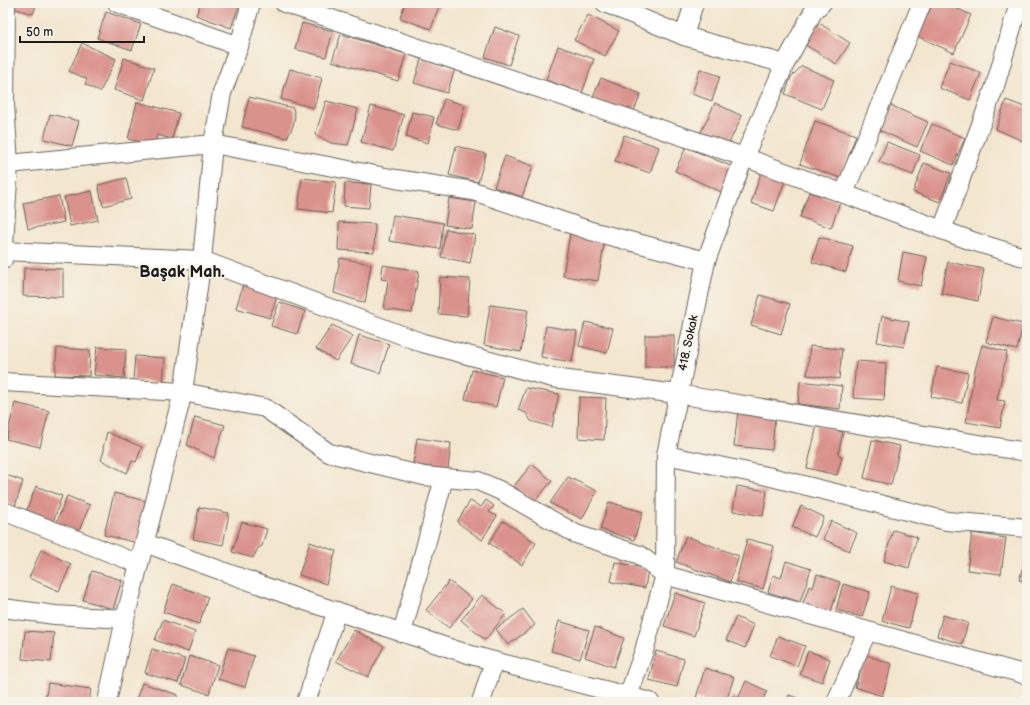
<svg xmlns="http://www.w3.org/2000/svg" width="1030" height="705" font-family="'Balsamiq Sans',sans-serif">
  <rect width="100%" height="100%" fill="#f7f3e8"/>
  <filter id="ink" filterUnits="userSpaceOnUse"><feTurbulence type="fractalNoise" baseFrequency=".025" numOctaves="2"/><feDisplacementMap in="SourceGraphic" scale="8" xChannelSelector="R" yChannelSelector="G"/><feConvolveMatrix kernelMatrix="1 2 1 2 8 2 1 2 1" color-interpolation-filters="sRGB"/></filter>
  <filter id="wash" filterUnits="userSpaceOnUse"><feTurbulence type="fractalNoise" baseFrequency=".012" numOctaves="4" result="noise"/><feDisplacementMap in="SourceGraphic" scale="16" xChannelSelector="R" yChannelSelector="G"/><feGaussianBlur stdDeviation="0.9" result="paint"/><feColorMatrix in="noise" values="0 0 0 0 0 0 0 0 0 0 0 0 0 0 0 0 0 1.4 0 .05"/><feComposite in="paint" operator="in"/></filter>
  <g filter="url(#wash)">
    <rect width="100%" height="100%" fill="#f3e6cf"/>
    <g id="blocks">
      <g fill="#da928c">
        <path d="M10,3H37L33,14L9,7Z"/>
        <path d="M138,3H157L155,9Z"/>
        <path d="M201,3H240L231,28L196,15Z"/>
        <path d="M405,3H440L431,29L400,18Z"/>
        <path d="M933,3H945L971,15L954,53L917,36Z"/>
        <path d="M106,12L141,24L132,50L97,38Z"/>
        <path d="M588,15L619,31L605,56L574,40Z"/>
        <path d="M302,23L333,31L326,57L295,49Z"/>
        <path d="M819,23L850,43L836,64L804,44Z"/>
        <path d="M495,27L519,36L509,65L485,57Z"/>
        <path d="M341,34L406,54L398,81L332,61Z"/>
        <path d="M82,43L116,59L100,92L85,84L87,79L69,71Z"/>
        <path d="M558,46L594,59L582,93L546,80Z"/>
        <path d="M124,58L154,68L144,100L114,90Z"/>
        <path d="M421,59L455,69L447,93L414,83Z"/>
        <path d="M950,61L981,73L970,100L939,88Z"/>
        <path d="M802,66L834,80L822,109L785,94L791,77Z"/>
        <path d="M290,69L322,78L314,108L281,99Z"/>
        <path d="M700,69L720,76L712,101L692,94Z"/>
        <path d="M601,78L641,94L632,115L592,99Z"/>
        <path d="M249,97L293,108L295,116L293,126L287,138L242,127Z"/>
        <path d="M444,99L465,105L458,130L436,124Z"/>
        <path d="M1006,100L1027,108V138L1025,142L996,129Z"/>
        <path d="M326,101L358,109L348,145L331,143L315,135Z"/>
        <path d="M137,102L179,113L172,139L157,135L155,143L148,141L144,143L128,139Z"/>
        <path d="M715,103L742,116L727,147L700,134Z"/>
        <path d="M890,105L928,122L917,147L879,130Z"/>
        <path d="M371,106L404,115L393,151L361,142Z"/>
        <path d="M412,112L434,117L428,143L406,137Z"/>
        <path d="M50,114L79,121L72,146L44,139Z"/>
        <path d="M815,121L856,135L841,178L800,164Z"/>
        <path d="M932,124L965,138L953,165L920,151Z"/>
        <path d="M624,135L659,147L650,173L615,161Z"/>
        <path d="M887,142L920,155L913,175L879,162Z"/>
        <path d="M456,146L486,154L478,182L449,175Z"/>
        <path d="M686,147L735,168L724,193L675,171Z"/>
        <path d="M505,156L533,166L522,197L494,187Z"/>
        <path d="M924,163L951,173L940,202L913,192Z"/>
        <path d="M761,173L785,181L774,211L751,203Z"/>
        <path d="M126,178L131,199L103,206L98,185Z"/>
        <path d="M302,178L336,182L332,213L298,209Z"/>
        <path d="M345,183L371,184L369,208L344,206Z"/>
        <path d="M92,191L98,220L70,226L64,197Z"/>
        <path d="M809,192L840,202L831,228L800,217Z"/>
        <path d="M59,196L64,222L28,229L23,203Z"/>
        <path d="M449,198L476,202L472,229L445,225Z"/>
        <path d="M393,215L443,223L440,249L389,241Z"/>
        <path d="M339,222L375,224L374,252L338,250Z"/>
        <path d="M446,229L475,235L470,263L441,257Z"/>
        <path d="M570,233L605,239L598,281L563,276Z"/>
        <path d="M819,237L853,246L846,272L812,262Z"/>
        <path d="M903,252L927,257L921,286L898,281Z"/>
        <path d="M340,258L371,264L365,303L334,293Z"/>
        <path d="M948,262L984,269L978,301L941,293Z"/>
        <path d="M383,265L419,271L412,313L384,309L388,280L381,279Z"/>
        <path d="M24,268L63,269V297L23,296Z"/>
        <path d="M440,277L470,279L467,316L438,314Z"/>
        <path d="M243,285L277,296L270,318L236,308Z"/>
        <path d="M760,295L790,304L781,334L751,325Z"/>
        <path d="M279,302L305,311L297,334L271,326Z"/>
        <path d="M490,305L528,310L521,352L484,345Z"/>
        <path d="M882,316L909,322L904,347L877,342Z"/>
        <path d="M993,317L1023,324L1017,350L986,342Z"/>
        <path d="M585,322L613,328L607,353L579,346Z"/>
        <path d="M332,325L353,336L336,361L316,349Z"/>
        <path d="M546,326L577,331L572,362L541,357Z"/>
        <path d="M359,335L389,344L380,373L351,364Z"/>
        <rect x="645" y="335" width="29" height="32"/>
        <path d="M982,345L1007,352L997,400L1005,401L1000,428L966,422L975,370Z"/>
        <path d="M810,346L842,349L839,379L807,375Z"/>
        <path d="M97,347L126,349L124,378L94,375Z"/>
        <path d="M57,348L90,350L89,376L55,375Z"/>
        <path d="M135,356L165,358L163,383L133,380Z"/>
        <path d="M856,361L886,363L884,400L853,398Z"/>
        <path d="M937,367L968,373L962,403L931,397Z"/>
        <path d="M472,370L503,377L496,407L465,399Z"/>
        <path d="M800,381L842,386L840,409L798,404Z"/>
        <path d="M526,388L559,394L552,427L531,421L526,413L518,410Z"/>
        <path d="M579,397L606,398L604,440L578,438Z"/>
        <path d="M15,403L49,411L40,447L6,439Z"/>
        <path d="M738,411L775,415L772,450L734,446Z"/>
        <path d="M195,417L225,425L214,458L187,445Z"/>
        <path d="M817,425L843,432L838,454L842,457L837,475L807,468Z"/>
        <path d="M107,432L142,447L136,462L132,461L127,473L101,460L104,451L103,448Z"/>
        <path d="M417,438L451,443L448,469L413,465Z"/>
        <path d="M872,440L900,446L891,485L864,478Z"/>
        <path d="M532,464L552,481L534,502L514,486Z"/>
        <path d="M3,474L23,481L15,506L3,502Z"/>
        <path d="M568,477L597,491L582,519L550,503Z"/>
        <path d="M36,486L62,496L53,522L26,512Z"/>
        <path d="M737,486L767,491L763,516L733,511Z"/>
        <path d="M114,493L149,502L138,543L104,535Z"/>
        <path d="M67,496L90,505L78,533L56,524Z"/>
        <path d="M486,500L494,506L489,512L497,516L482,540L457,522L470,501L481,507Z"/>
        <path d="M609,502L643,512L634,540L600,529Z"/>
        <path d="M801,506L824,517L815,537L792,527Z"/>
        <path d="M199,507L229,513L223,545L193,539Z"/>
        <path d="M503,521L536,543L522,565L489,543Z"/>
        <path d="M831,521L857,533L849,551L823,539Z"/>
        <path d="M242,522L267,529L262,546L258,548L253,558L232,552Z"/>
        <path d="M893,530L917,537L909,568L884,561Z"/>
        <path d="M972,533L1006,538L1001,574L967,570Z"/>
        <path d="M686,536L739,556L730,582L676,562Z"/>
        <path d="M747,539L774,546L763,589L736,582Z"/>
        <path d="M310,542L336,551L326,584L299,575Z"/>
        <path d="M41,550L71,564L59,591L29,578Z"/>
        <path d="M1027,555V582L1019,580Z"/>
        <path d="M786,561L811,569L800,602L768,592L773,575L781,578Z"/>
        <path d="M615,562L648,569L645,588L611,582Z"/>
        <path d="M92,571L122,580L113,609L83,600Z"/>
        <path d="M817,574L840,582L831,612L803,603L809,586L813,588Z"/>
        <path d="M449,581L472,599L449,628L426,610Z"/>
        <path d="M173,584L208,597L199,624L163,612Z"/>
        <path d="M843,584L870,592L862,617L836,610Z"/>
        <path d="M891,586L918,593L909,628L882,621Z"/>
        <path d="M675,593L705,603L694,636L664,626Z"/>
        <path d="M482,595L506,614L485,640L461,620Z"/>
        <path d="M523,609L535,625L508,645L496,629Z"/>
        <path d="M943,615L968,623L962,644L937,636Z"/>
        <path d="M736,617L754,625L745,648L726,640Z"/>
        <path d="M163,620L195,632L188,652L155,640Z"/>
        <path d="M559,621L589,630L580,659L551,651Z"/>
        <path d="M595,627L624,638L614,667L585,657Z"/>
        <path d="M354,630L384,646L368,677L336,661Z"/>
        <path d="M25,631L54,633L51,662L22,659Z"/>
        <path d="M778,636L805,646L797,666L770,656Z"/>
        <path d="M228,648L254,656L245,687L218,679Z"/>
        <path d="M152,649L185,659L178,683L145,673Z"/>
        <path d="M656,651L684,659L677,687L649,680Z"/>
        <path d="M808,651L830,659L822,682L800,674Z"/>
        <path d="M866,655L892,664L882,696L855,687Z"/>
        <path d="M189,656L218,665L209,694L181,685Z"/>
        <path d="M705,668L734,677L726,702H710L696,698Z"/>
        <path d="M746,681L767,691L762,702H730L732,696L738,699Z"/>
        <path d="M48,683L91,689L89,702H45Z"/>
        <path d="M142,683L178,695L175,702H135Z"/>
        <path d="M789,695L808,702H786Z"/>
      </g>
    </g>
  </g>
  <g filter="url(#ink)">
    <use href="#blocks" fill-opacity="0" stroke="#67635b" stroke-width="1"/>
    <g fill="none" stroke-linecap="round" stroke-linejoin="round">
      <g stroke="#67635b" stroke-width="20">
        <g id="minor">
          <path d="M117,3L239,46"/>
          <path d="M284,3L744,157L972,241L1027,258"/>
          <path d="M605,3L684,36L785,64"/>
          <path d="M684,36L694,3"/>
          <path d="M9,164L213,144L396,179L473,191L591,231L706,261"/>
          <path d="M844,193L922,3"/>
          <path d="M942,230L995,86L1019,3"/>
          <path d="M3,251L202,260L423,343L553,378L677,394L1027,452"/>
          <path d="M3,260L9,164L5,105L6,3"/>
          <path d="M3,382L183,392L265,408L329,453L424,476L478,481L499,490L576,534L640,555L665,575L1027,675"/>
          <path d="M666,455L767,476L947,521L1027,528"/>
          <path d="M3,511L139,564"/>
          <path d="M145,543L302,600L471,655L650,702"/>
          <path d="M3,608L55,615L125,619"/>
          <path d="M402,633L444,478"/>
          <path d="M107,702L125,619L183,392L202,260L213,144L222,93L239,46L251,3"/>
          <path d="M306,702L337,611"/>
          <path d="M481,702L494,661"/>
          <path d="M626,702L644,651L665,575L666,455L706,261L744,157L785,64L813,12L822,3"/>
          <path d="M836,702L867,632"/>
        </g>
      </g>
      <use href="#minor" stroke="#fff" stroke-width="18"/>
    </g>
  </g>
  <g text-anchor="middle" stroke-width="3.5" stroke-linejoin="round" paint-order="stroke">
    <g font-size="12" fill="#1c1c1c" stroke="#f7f3e8">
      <text transform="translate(688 343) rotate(-78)" y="4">418. Sokak</text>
    </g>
    <g font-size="16" font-weight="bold" fill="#1c1c1c" stroke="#f7f3e8">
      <text x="182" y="277">Başak Mah.</text>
    </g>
  </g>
  <rect width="1030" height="705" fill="none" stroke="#f7f3e8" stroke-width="16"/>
  <path d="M20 36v6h124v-6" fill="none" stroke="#1c1c1c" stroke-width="2"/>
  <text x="26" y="36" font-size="12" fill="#1c1c1c" stroke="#f7f3e8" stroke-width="3" paint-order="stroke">50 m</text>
</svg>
